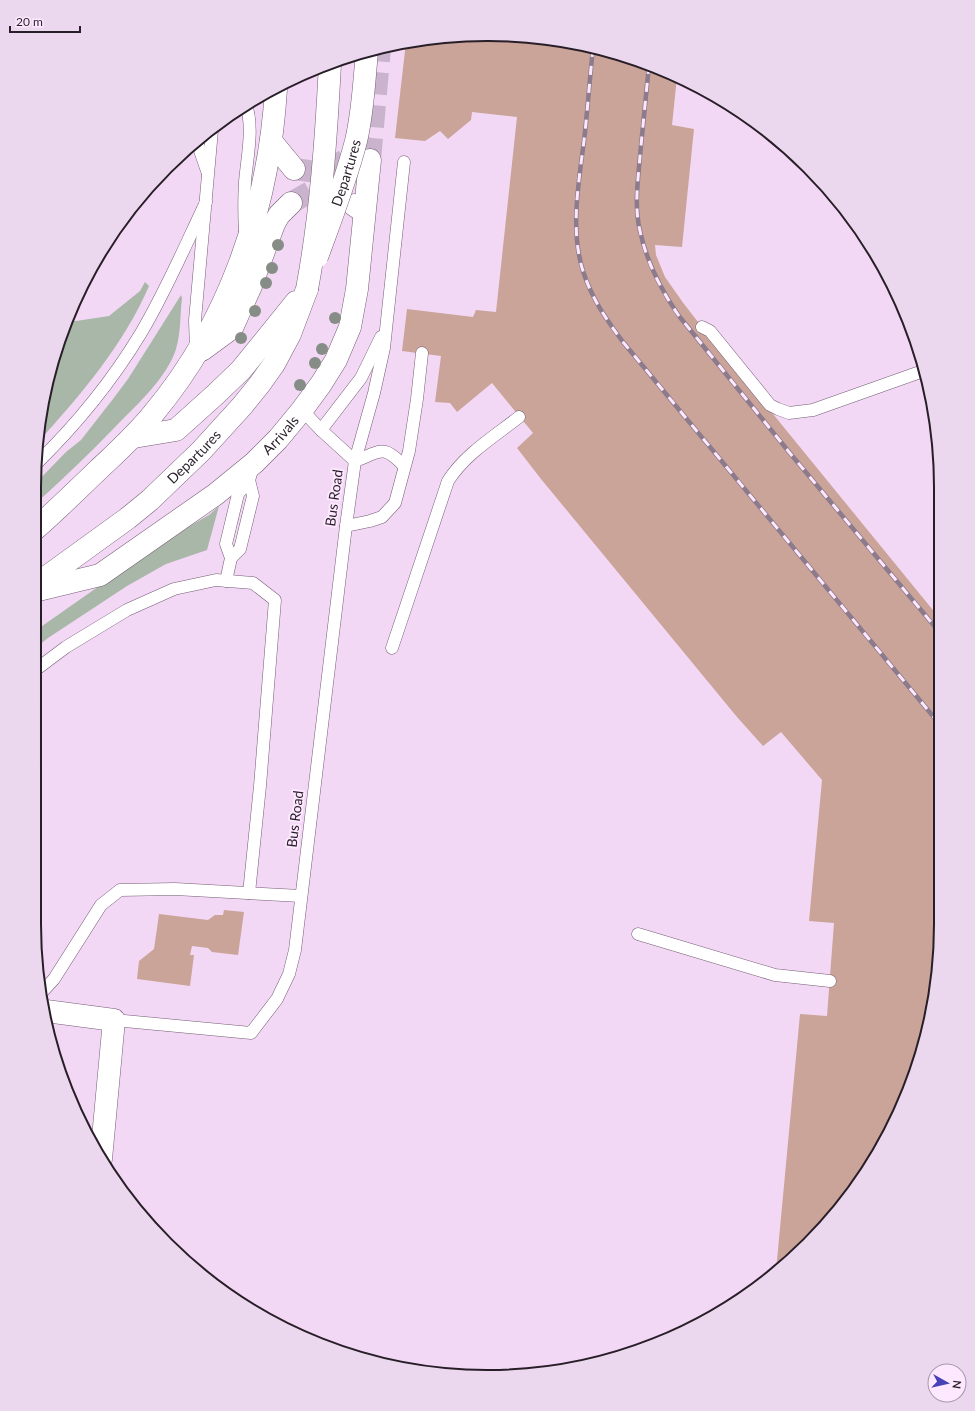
<svg xmlns="http://www.w3.org/2000/svg" width="975" height="1411" font-family="Lato,sans-serif">
  <rect width="100%" height="100%" fill="#f3d8f5"/>
  <g fill="#a9b7a8">
    <path d="M145,282L149,286C124,344 81,395 38,442L43,399L70,320L76,321L109,316L140,291Z"/>
    <path d="M181,295L182,298C180,314 181,333 176,349C168,376 137,405 117,425C90,453 63,479 34,505V485L66,452L81,440L113,399L128,379Z"/>
    <path d="M219,506L207,550L166,564L127,586L48,638L34,649V632L45,624L162,542L209,515Z"/>
  </g>
  <g fill="#caa498">
    <path d="M488,34L576,43L661,69L677,77L672,125L694,129L682,247L655,245L656,255L665,277L684,304L702,327L941,620V924L932,1012L906,1097L864,1176L808,1244L776,1271L800,1014L827,1016L834,923L809,921L822,780L781,732L763,746L737,717L541,479L517,448L533,433L492,383L457,412L450,403L435,402L441,356L402,351L407,309L473,317L476,310L496,312L517,117L472,112L471,120L448,139L440,131L425,141L395,138L406,42Z"/>
    <path d="M224,910L244,912L238,955L212,952L208,948L192,946L190,955H194L190,986L137,979L139,961L154,949L159,914L208,920L215,915H223Z"/>
  </g>
  <g fill="none" stroke-linecap="round" stroke-linejoin="round">
    <path stroke="#cab3cc" stroke-width="22" stroke-dasharray="22 11" stroke-linecap="butt" d="M370,160L380,48"/>
    <g stroke="#cab3cc" stroke-width="22" stroke-dasharray="22 11" stroke-linecap="butt">
      <path d="M294,169L325,173L372,142"/>
      <path d="M291,203L324,184L334,191"/>
    </g>
    <g stroke="#745c75" stroke-width="13">
      <g id="lane">
        <path d="M197,142L207,171"/>
        <path d="M245,231C244,215 244,198 245,182C247,157 254,128 246,105"/>
        <path d="M702,327L710,331L770,405L778,409L789,413L813,410L923,371"/>
        <path d="M196,350L195,320L212,130"/>
        <path d="M302,410L321,430L355,461"/>
        <path d="M321,430L361,378L381,337"/>
        <path d="M355,461C381,451 383,444 404,466"/>
        <path d="M36,464C76,425 112,381 141,333C166,291 185,246 206,202"/>
        <path d="M346,526L370,521L382,517L395,503L409,451L417,399L422,353"/>
        <path d="M231,558L240,549L253,496L249,480"/>
        <path d="M226,581L231,558L226,544L238,494L249,480L253,467"/>
        <path d="M392,648L448,481C465,454 495,436 519,417"/>
        <path d="M34,671L66,647L127,610L174,589L216,580L253,583L275,600L260,786L249,893"/>
        <path d="M638,934L775,975L830,981"/>
        <path d="M43,991L54,979L101,905L120,890L175,889L301,896"/>
        <path d="M114,1020L251,1033L277,999L289,974L295,950L346,526L355,461L374,393L384,348L404,162"/>
      </g>
    </g>
    <g stroke="#745c75" stroke-width="23">
      <path id="street" d="M46,1011L114,1020L101,1159"/>
    </g>
    <g stroke="#745c75" stroke-width="23">
      <g id="secondary">
        <path id="s1" d="M34,591L100,575L216,494L254,463L278,439L302,410L321,384L336,360L350,327L357,289L370,160"/>
      </g>
    </g>
    <g stroke="#745c75" stroke-width="23">
      <g id="primary">
        <path d="M271,141L294,169"/>
        <path d="M354,205L364,212"/>
        <path d="M202,350L232,328L251,286L274,224L279,215L291,203"/>
        <path d="M134,437L176,430L216,394L241,370L296,302"/>
        <path d="M34,530C56,511 77,490 98,470C117,452 136,435 153,414C229,323 269,207 276,89"/>
        <path id="s2" d="M34,586L128,518L150,500L201,451L242,406L259,385L274,364L290,334L307,289"/>
      </g>
    </g>
    <use href="#lane" stroke="#fff" stroke-width="12"/>
    <use href="#street" stroke="#fff" stroke-width="22"/>
    <use href="#secondary" stroke="#fff" stroke-width="22"/>
    <use href="#primary" stroke="#fff" stroke-width="22"/>
    <g stroke="#8c7a8d" stroke-width="4.5">
      <g id="rail">
        <path d="M593,48C590,76 588,104 585,132C580,177 569,227 583,271C592,299 606,319 623,342L937,721"/>
        <path d="M649,65C646,95 643,125 640,156C638,180 634,207 640,231C647,263 661,290 679,316L789,452L941,634"/>
      </g>
    </g>
    <use href="#rail" stroke="#fde8ff" stroke-width="3" stroke-dasharray="9" stroke-linecap="butt"/>
    <g stroke="#745c75" stroke-width="23" stroke-linecap="butt">
      <g id="secondary-bridge">
        <path id="s3" d="M317,257C331,219 346,180 356,141C363,112 364,82 367,52"/>
      </g>
    </g>
    <g stroke="#745c75" stroke-width="23" stroke-linecap="butt">
      <path id="primary-bridge" d="M307,289C321,214 326,139 330,64"/>
    </g>
    <use href="#secondary-bridge" stroke="#fff" stroke-width="22"/>
    <use href="#primary-bridge" stroke="#fff" stroke-width="22"/>
  </g>
  <g fill="#868d86">
    <circle cx="278" cy="245" r="6"/>
    <circle cx="272" cy="268" r="6"/>
    <circle cx="266" cy="283" r="6"/>
    <circle cx="255" cy="311" r="6"/>
    <circle cx="335" cy="318" r="6"/>
    <circle cx="241" cy="338" r="6"/>
    <circle cx="322" cy="349" r="6"/>
    <circle cx="315" cy="363" r="6"/>
    <circle cx="300" cy="385" r="6"/>
  </g>
  <g text-anchor="middle" stroke-width="4" stroke-linejoin="round" paint-order="stroke">
    <g font-size="14" fill="#281e28" stroke="#fde8ff">
      <text dy="5" stroke="none"><textPath href="#s3" startOffset="89">Departures</textPath></text>
      <text dy="5" stroke="none"><textPath href="#s1" startOffset="297">Arrivals</textPath></text>
      <text dy="5" stroke="none"><textPath href="#s2" startOffset="206">Departures</textPath></text>
      <text transform="translate(334 498) rotate(-82)" y="5">Bus Road</text>
      <text transform="translate(295 819) rotate(-83)" y="5">Bus Road</text>
    </g>
  </g>
  <path d="M0 0H975V1411H0ZM487 41H488A446 446 0 0 1 934 487V924A446 446 0 0 1 488 1370H487A446 446 0 0 1 41 924V487A446 446 0 0 1 487 41Z" fill="#ecd8ee" fill-rule="evenodd"/>
  <path fill="none" stroke="#281e28" stroke-width="2" d="M487 41H488A446 446 0 0 1 934 487V924A446 446 0 0 1 488 1370H487A446 446 0 0 1 41 924V487A446 446 0 0 1 487 41Z"/>
  <g transform="translate(947 1383) rotate(98)"><circle r="19" fill="#fde8ff" stroke="#a897a9"/>
  <path d="M0-3L7 15L0 10L-7 15Z" fill="#4742b8"/>
  <text y="-6" font-size="11" font-weight="bold" text-anchor="middle" fill="#281e28">N</text>
  </g>
  <path d="M10 26v6h70v-6" fill="none" stroke="#281e28" stroke-width="2"/>
  <text x="16" y="26" font-size="12" fill="#281e28" stroke="#fde8ff" stroke-width="3" paint-order="stroke">20 m</text>
</svg>
